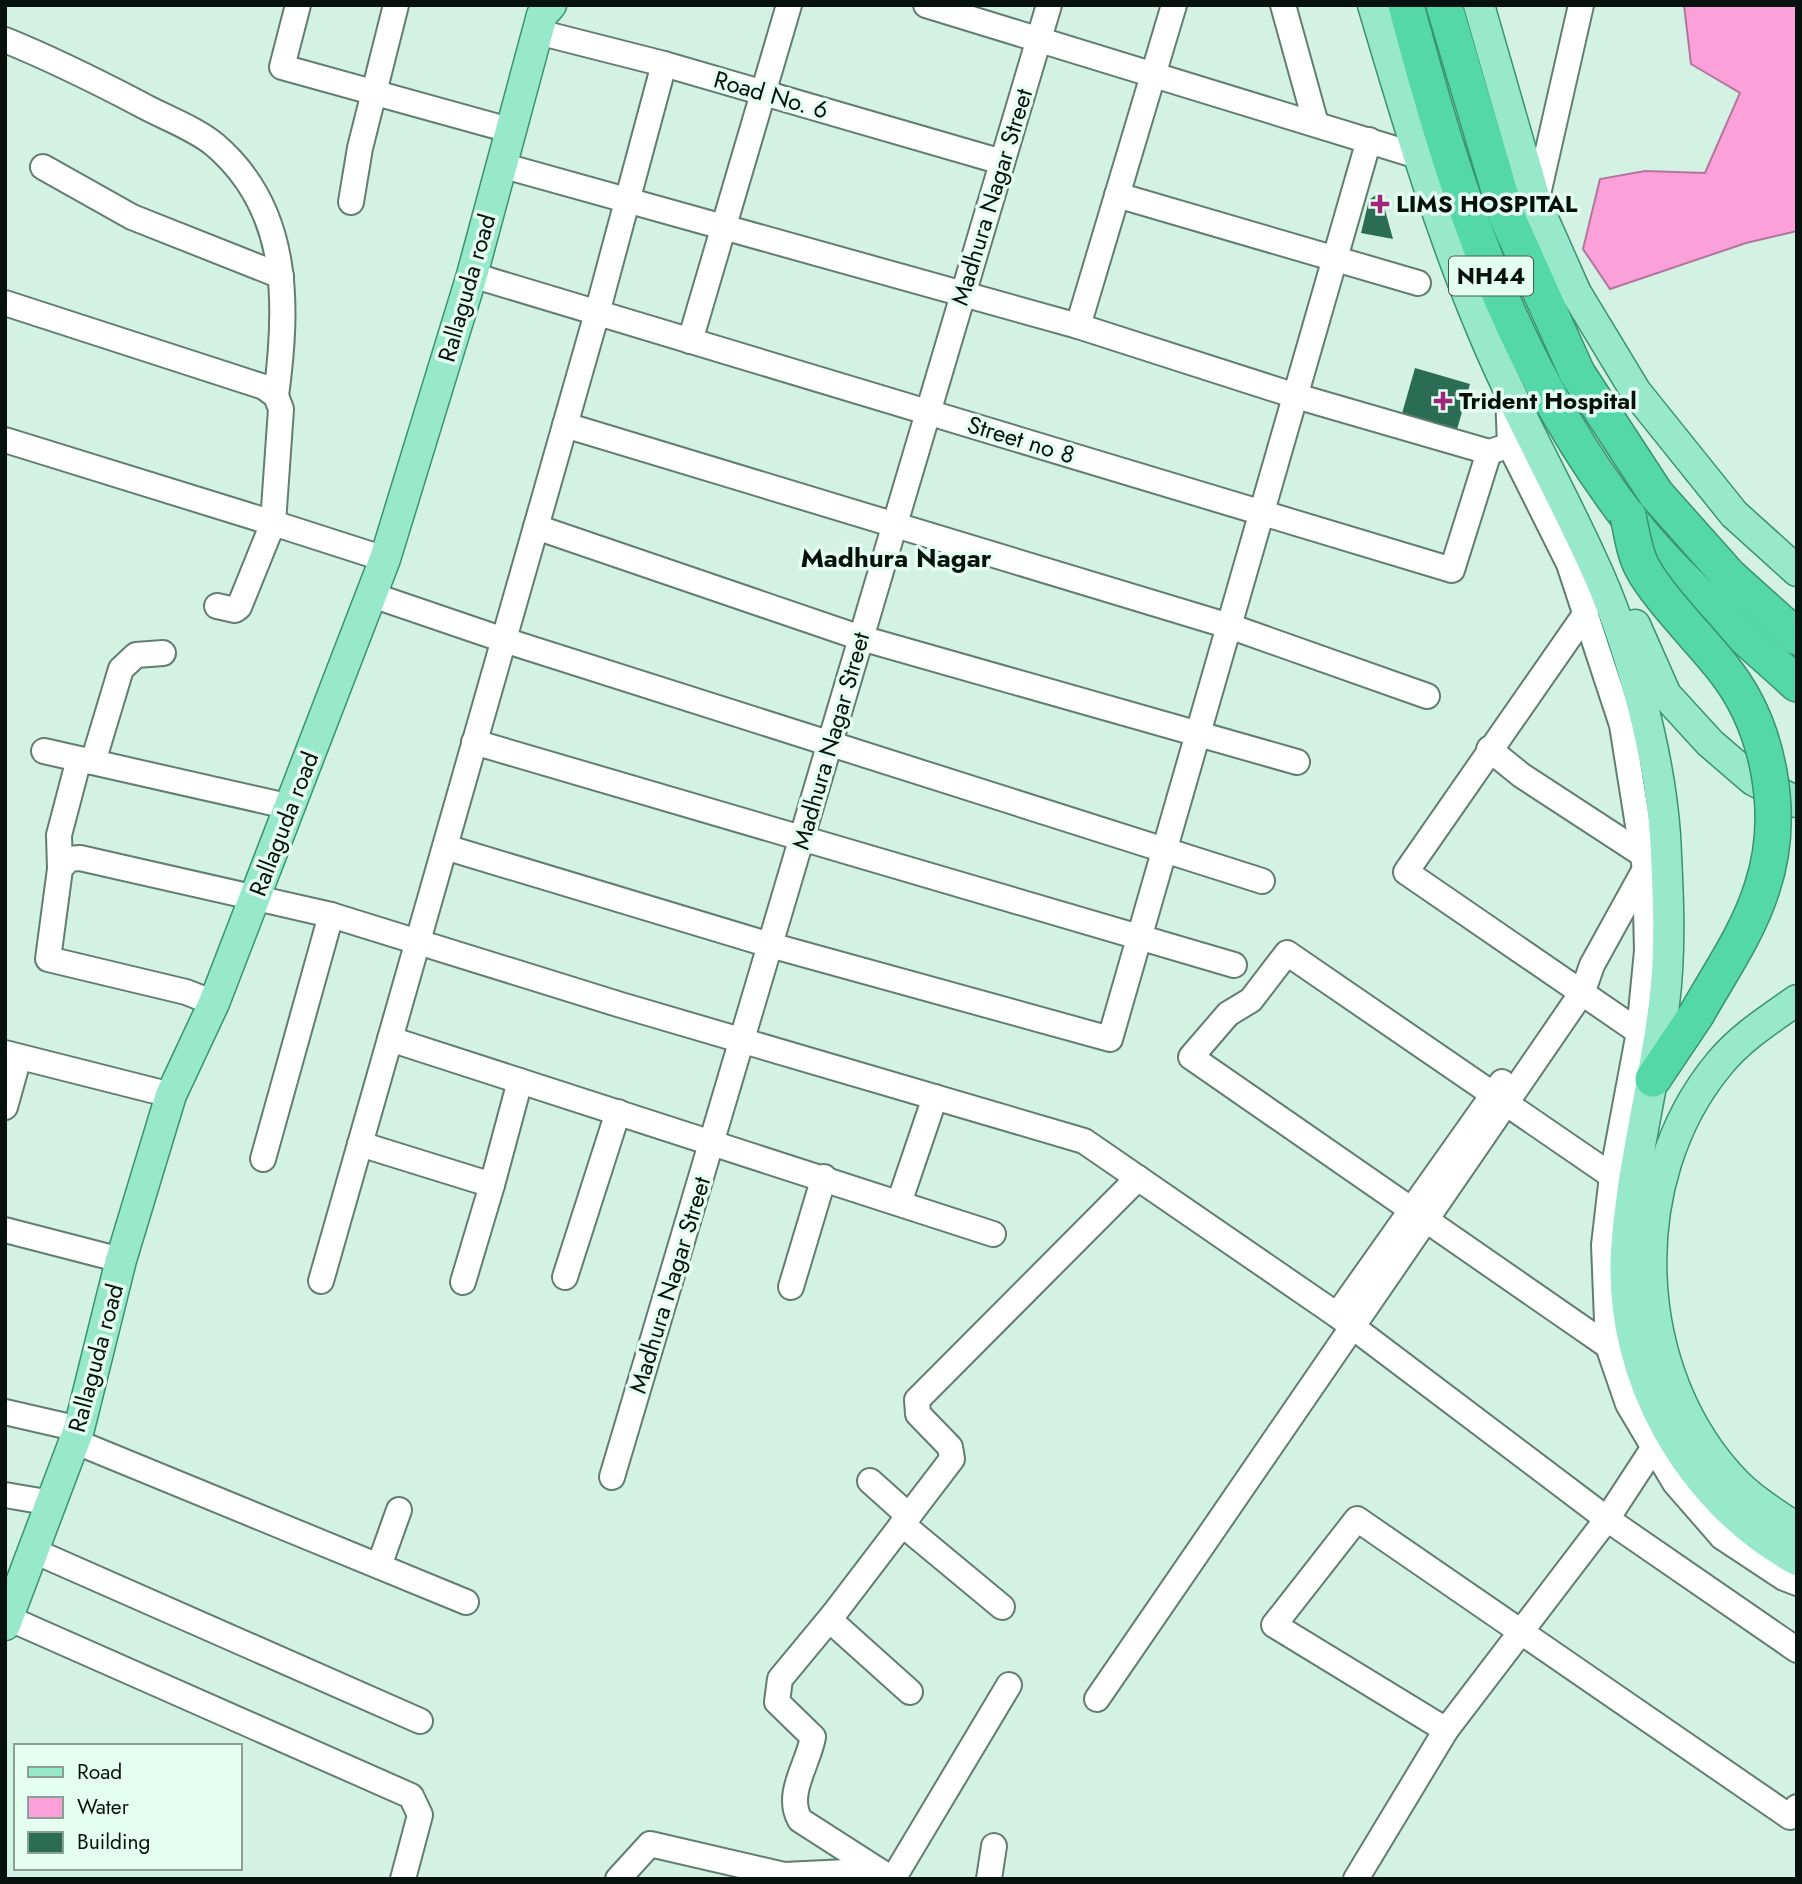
<svg xmlns="http://www.w3.org/2000/svg" width="1802" height="1884" font-family="Jost,sans-serif">
  <rect width="100%" height="100%" fill="#d3f2e4"/>
  <path fill="#fca0da" stroke="#b2759c" stroke-width="2" d="M1684,5H1797V231L1746,243L1610,289L1583,249L1600,179L1645,171L1705,173L1740,93L1691,64Z"/>
  <g fill="#2b6c54">
    <path d="M1380,192L1393,239L1361,233L1369,200Z"/>
    <path d="M1415,368L1470,384L1456,433L1401,417Z"/>
  </g>
  <g fill="none" stroke-linecap="round" stroke-linejoin="round">
    <g stroke="#627d71" stroke-width="28">
      <g id="minor">
        <path d="M298,5L282,67L513,131"/>
        <path d="M926,5L1418,156"/>
        <path d="M1283,5L1316,124"/>
        <path d="M538,32L664,64L1002,162"/>
        <path d="M5,40C52,59 96,81 140,104C163,117 195,128 215,145C291,210 288,306 276,396"/>
        <path d="M501,165L1078,326L1296,396L1489,452L1505,447"/>
        <path d="M43,167L132,217L281,276"/>
        <path d="M1117,195L1418,283"/>
        <path d="M351,202L360,148L396,5"/>
        <path d="M1536,203L1581,5"/>
        <path d="M472,275L1452,570L1489,452"/>
        <path d="M5,303L264,387L276,396L281,409L273,523L385,559"/>
        <path d="M1078,326L1174,5"/>
        <path d="M690,341L789,5"/>
        <path d="M1508,393L1510,446L1569,564L1622,725L1645,869L1647,951L1639,1032L1612,1176L1604,1245L1608,1346L1628,1404L1675,1483L1722,1537L1784,1578L1797,1583"/>
        <path d="M565,425L1229,626L1427,696"/>
        <path d="M5,440L273,523L239,607L235,610L217,606"/>
        <path d="M536,527L861,638L1297,762"/>
        <path d="M372,595L504,640L1262,881"/>
        <path d="M1586,613L1406,872L1639,1032"/>
        <path d="M474,742L1234,965"/>
        <path d="M1489,749L1521,775L1642,854"/>
        <path d="M44,751L291,807"/>
        <path d="M93,762L121,669L136,655L163,653"/>
        <path d="M445,847L770,945L1110,1039L1369,140"/>
        <path d="M60,869L59,835L79,759"/>
        <path d="M214,1003L186,992L48,959L60,869L69,859L80,858L331,915L621,1005L1084,1141L1337,1315L1607,1519L1797,1650"/>
        <path d="M390,1039L993,1234"/>
        <path d="M5,1053L171,1095"/>
        <path d="M5,1107L19,1057"/>
        <path d="M360,1144L492,1185L520,1081"/>
        <path d="M263,1159L331,915"/>
        <path d="M899,1203L935,1097"/>
        <path d="M5,1230L121,1260"/>
        <path d="M565,1277L618,1112"/>
        <path d="M321,1281L597,313L664,64"/>
        <path d="M463,1282L492,1185"/>
        <path d="M791,1287L824,1177"/>
        <path d="M1337,1315L1502,1082"/>
        <path d="M1608,1346L1191,1057L1228,1014L1251,1000L1287,953L1612,1176"/>
        <path d="M5,1412L79,1429"/>
        <path d="M74,1441L466,1602"/>
        <path d="M612,1477L1049,5"/>
        <path d="M870,1481L909,1516"/>
        <path d="M5,1495L52,1503"/>
        <path d="M902,1524L1002,1607"/>
        <path d="M34,1551L420,1721"/>
        <path d="M379,1566L399,1510"/>
        <path d="M833,1615L780,1679L777,1702L813,1737C808,1765 785,1794 800,1820L892,1879"/>
        <path d="M8,1618L411,1796L420,1815L403,1879"/>
        <path d="M910,1692L832,1622L833,1615L952,1459L950,1447L918,1414L917,1400L1138,1178"/>
        <path d="M1097,1699L1583,991L1592,965L1645,869"/>
        <path d="M1446,1730L1274,1625L1357,1519L1790,1817L1797,1807"/>
        <path d="M618,1879L650,1844L784,1875L847,1872L859,1879"/>
        <path d="M893,1879L1009,1685"/>
        <path d="M989,1879L994,1846"/>
        <path d="M1356,1879L1446,1730L1607,1519L1654,1447"/>
      </g>
    </g>
    <g stroke="#399272" stroke-width="33">
      <g id="major">
        <path d="M1373,5C1406,115 1438,226 1483,332C1515,410 1557,483 1592,560C1628,636 1659,751 1665,835C1668,892 1671,948 1664,1004C1654,1087 1631,1169 1626,1253C1619,1377 1689,1501 1797,1560"/>
        <path d="M1479,5L1536,203L1576,293L1636,392L1734,514L1797,571"/>
        <path d="M1635,625L1666,695L1710,743L1753,780L1797,802"/>
        <path d="M1797,1000C1770,1019 1740,1038 1719,1064C1622,1181 1630,1375 1737,1484C1754,1501 1776,1515 1797,1528"/>
        <path d="M5,1625L79,1429L121,1260L171,1095L214,1003L385,559L472,275L542,15L551,5"/>
      </g>
    </g>
    <g stroke="#399272" stroke-width="38">
      <g id="highway">
        <path d="M1406,5C1456,193 1510,365 1631,521C1678,581 1740,632 1797,684"/>
        <path d="M1444,5L1507,217L1577,373L1656,494L1729,576L1797,637"/>
        <path d="M1653,1079L1696,1015"/>
      </g>
    </g>
    <use href="#minor" stroke="#fff" stroke-width="24"/>
    <use href="#major" stroke="#98e8cb" stroke-width="30"/>
    <use href="#highway" stroke="#54d8a9" stroke-width="35"/>
    <g stroke="#399272" stroke-width="38" stroke-linecap="butt">
      <path id="highway-bridge" d="M1628,516C1632,533 1634,552 1642,567C1657,596 1700,639 1722,667C1770,726 1786,816 1762,888C1748,933 1719,974 1696,1015"/>
    </g>
    <use href="#highway-bridge" stroke="#54d8a9" stroke-width="35"/>
  </g>
  <g fill="#a0267c" stroke="#e5fef2" stroke-width="2.5">
    <path d="M1376.5 193.5h7v7h7v7h-7v7h-7v-7h-7v-7h7z"/>
    <path d="M1439.5 390.5h7v7h7v7h-7v7h-7v-7h-7v-7h7z"/>
  </g>
  <g text-anchor="middle" stroke-width="7" stroke-linejoin="round" paint-order="stroke">
    <rect fill="#e5fef2" stroke="#4a5852" stroke-width="2" x="1449" y="256.5" width="84" height="39" rx="5"/>
    <g font-size="23" font-weight="bold" fill="#07110d">
      <text x="1491" y="284">NH44</text>
    </g>
    <g font-size="24" fill="#07110d" stroke="#e5fef2">
      <text transform="translate(771 95) rotate(16)" y="8">Road No. 6</text>
      <text transform="translate(992 197) rotate(-73)" y="8">Madhura Nagar Street</text>
      <text transform="translate(467 288) rotate(-74)" y="8">Rallaguda road</text>
      <text transform="translate(1021 440) rotate(17)" y="8">Street no 8</text>
      <text transform="translate(831 741) rotate(-74)" y="8">Madhura Nagar Street</text>
      <text transform="translate(284 824) rotate(-69)" y="8">Rallaguda road</text>
      <text transform="translate(670 1285) rotate(-73)" y="8">Madhura Nagar Street</text>
      <text transform="translate(96 1358) rotate(-75)" y="8">Rallaguda road</text>
    </g>
    <g font-size="24" font-weight="bold" fill="#07110d" stroke="#e5fef2" text-anchor="start">
      <text x="1396" y="212">LIMS HOSPITAL</text>
      <text x="1459" y="409">Trident Hospital</text>
    </g>
    <g font-size="26" font-weight="bold" fill="#07110d" stroke="#e5fef2">
      <text x="896" y="567">Madhura Nagar</text>
    </g>
  </g>
  <rect width="1802" height="1884" fill="none" stroke="#07110d" stroke-width="14"/>
  <rect x="14" y="1744" width="228" height="126" fill="#e5fef2" stroke="#8c9f96" stroke-width="2"/>
  <rect x="28" y="1767" width="35" height="10" fill="#98e8cb" stroke="#8c9f96" stroke-width="2"/>
  <text x="77" y="1779" font-size="21" fill="#07110d">Road</text>
  <rect x="28" y="1797" width="35" height="21" fill="#fca0da" stroke="#8c9f96" stroke-width="2"/>
  <text x="77" y="1814" font-size="21" fill="#07110d">Water</text>
  <rect x="28" y="1832" width="35" height="21" fill="#2b6c54" stroke="#8c9f96" stroke-width="2"/>
  <text x="77" y="1849" font-size="21" fill="#07110d">Building</text>
</svg>
